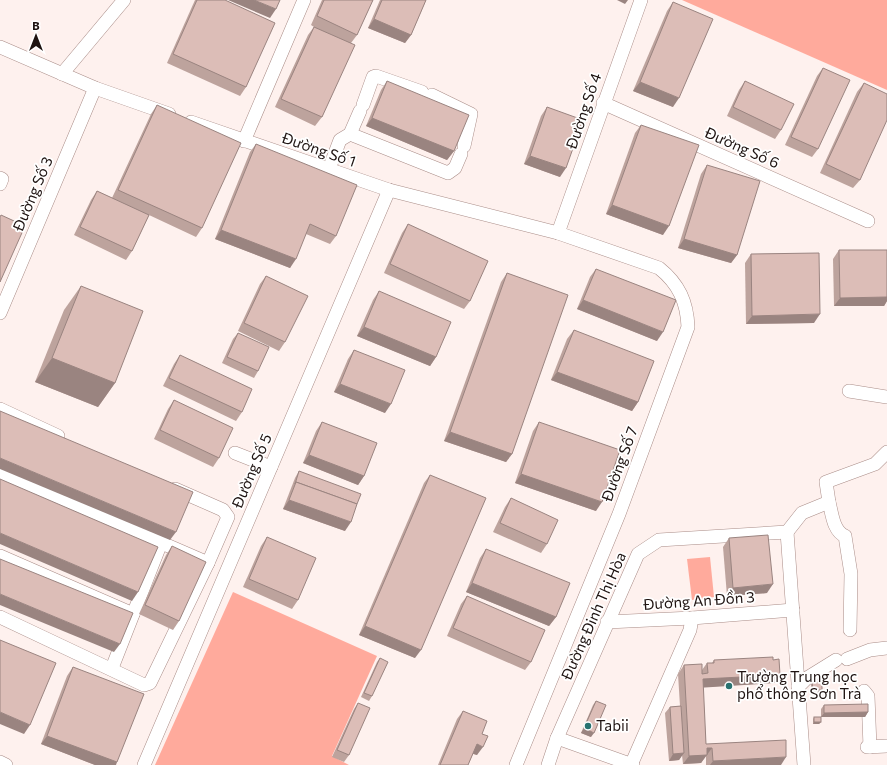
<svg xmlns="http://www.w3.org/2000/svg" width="887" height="765" font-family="Commissioner,sans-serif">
  <rect width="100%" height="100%" fill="#fef1ee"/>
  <g fill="#ffaa9c">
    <path d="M682,0H887V90Z"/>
    <path d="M710,557L714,597L692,600L687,559Z"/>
    <path d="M233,592L377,656L332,756L349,765H155Z"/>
  </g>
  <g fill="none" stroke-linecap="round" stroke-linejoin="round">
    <g stroke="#aa8d88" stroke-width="14">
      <g id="minor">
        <path d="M0,47L95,88L169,114"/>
        <path d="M62,74L124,0"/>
        <path d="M432,95L471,114L464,146"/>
        <path d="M603,103L868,221"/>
        <path d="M363,105L373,77L376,76L422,92"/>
        <path d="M191,122L389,190L558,233L659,268C679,284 687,302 688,327L619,514L516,765"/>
        <path d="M350,134L360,111"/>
        <path d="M244,141L304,0"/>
        <path d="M329,169L340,140L350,134L448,173L455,168L461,154"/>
        <path d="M0,178L2,179L0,184"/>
        <path d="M558,233L641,0"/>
        <path d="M0,313L95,88"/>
        <path d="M849,391L887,397"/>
        <path d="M0,409L58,436"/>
        <path d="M235,453L271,467"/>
        <path d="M0,473L208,563"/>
        <path d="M829,502C832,513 833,531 845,536L851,574L850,630"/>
        <path d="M787,532L804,765"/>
        <path d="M0,556L133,614"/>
        <path d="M0,617L144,685L150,683L208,563L228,517L223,510L175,489"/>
        <path d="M607,622L692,618L793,610"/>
        <path d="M847,659L870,650L887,648"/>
        <path d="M112,668L161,543"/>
        <path d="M798,687L807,678L836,660"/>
        <path d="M864,691L868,696L870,747"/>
        <path d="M557,738L633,765"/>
        <path d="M867,747L887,746"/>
        <path d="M0,762L6,765"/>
        <path d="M144,765L389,190"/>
        <path d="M548,765L557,738L638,554L659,540L787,532L802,513L829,502L826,482L875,464L887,452"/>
        <path d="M631,765L690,630L692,618"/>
      </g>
    </g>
    <use href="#minor" stroke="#fff" stroke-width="13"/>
  </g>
  <g fill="#bda39d">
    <path d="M195,0H225L246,87L240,96L167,63Z"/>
    <path d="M322,0H373L357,35L351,43L322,117L315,126L275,107L308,35L314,27L311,25Z"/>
    <path d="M380,0H426L411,35L405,43L368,28Z"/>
    <path d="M673,2V107L633,91L667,11Z"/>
    <path d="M823,68L818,149L812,157L785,145L817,76Z"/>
    <path d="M387,81L454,151L447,160L366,126L381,90Z"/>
    <path d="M745,81L781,130L775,139L727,116L739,90Z"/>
    <path d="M864,83L860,180L853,188L820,173L857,92Z"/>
    <path d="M157,105L202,228L196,237L149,215L132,251L126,260L74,235L91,200L97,191L112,198L151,114Z"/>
    <path d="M547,107L560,177L524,164L541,116Z"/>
    <path d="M641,125L663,235L606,214L635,133Z"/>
    <path d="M256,144L336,236L330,244L306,234L290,268L215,239L250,152Z"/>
    <path d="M707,165L737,255L731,263L678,248L701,174Z"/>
    <path d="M408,224L470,301L464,309L384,273L402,233Z"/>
    <path d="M839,250H887V301L884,306H834L833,259Z"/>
    <path d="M751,254L814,323L746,324L745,263Z"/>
    <path d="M596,269L657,341L577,309L590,277Z"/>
    <path d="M507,273L512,454L506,462L444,441L501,282Z"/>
    <path d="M266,276L285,342L279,351L238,331L260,284Z"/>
    <path d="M81,286L115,383L98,407L35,382L64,310Z"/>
    <path d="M379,291L436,357L430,366L357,336L373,300Z"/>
    <path d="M574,330L638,402L632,411L551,380L567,339Z"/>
    <path d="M238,333L258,371L254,378L222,363L233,339Z"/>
    <path d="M354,350L385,413L334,392L348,359Z"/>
    <path d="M180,355L242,412L236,421L163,386L174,364Z"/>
    <path d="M174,400L219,458L213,467L154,439L168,409Z"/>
    <path d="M322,422L364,476L358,485L303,463L316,431Z"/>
    <path d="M539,422L596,511L515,483L533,431Z"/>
    <path d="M299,471L345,531L283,509L295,478Z"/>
    <path d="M430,475L415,658L359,635L424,483Z"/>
    <path d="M511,498L547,544L541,553L493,532L505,507Z"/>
    <path d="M267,537L298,600L292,609L243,587L261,546Z"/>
    <path d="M729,538L767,593L727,596L723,547Z"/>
    <path d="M172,546L179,621L173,630L139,614L166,555Z"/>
    <path d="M486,549L556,617L549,626L466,592L480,558Z"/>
    <path d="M467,596L531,662L525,670L447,636L461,604Z"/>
    <path d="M380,658L372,696L369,701L361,697L377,662Z"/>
    <path d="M714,660H773L780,675L774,683L703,687L706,744L781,765H706V756L701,763L683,764L682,755L679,760L669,761L665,713L670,707L680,706L678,674L684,665L702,670L707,663H712Z"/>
    <path d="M73,667L116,765H95L41,744L67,676Z"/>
    <path d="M812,682L822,690L820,692L811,693V684Z"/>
    <path d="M596,701L591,737L581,733L593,705Z"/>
    <path d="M358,703L349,755L344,762L332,757L354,709Z"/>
    <path d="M824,705L868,712L865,717H821V722L819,724H813V719L814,717H821V709Z"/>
    <path d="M463,711L482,734L477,755L473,754L468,765H438L457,719Z"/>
  </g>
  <g fill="#9a8480">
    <path d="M228,0H254L276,9L270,18Z"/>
    <path d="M617,0H628L625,4Z"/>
    <path d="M374,19L411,35L405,43L368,28Z"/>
    <path d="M640,82L679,98L673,107L633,91Z"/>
    <path d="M372,118L454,151L447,160L366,126Z"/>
    <path d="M530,156L566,168L560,177L524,164Z"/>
    <path d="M612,205L669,226L663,235L606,214Z"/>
    <path d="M221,230L296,259L290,268L215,239Z"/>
    <path d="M684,239L737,255L731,263L678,248Z"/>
    <path d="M887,297V301L884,306H834L840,298Z"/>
    <path d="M583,300L663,332L657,341L577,309Z"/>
    <path d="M820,314L814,323L746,324L752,316Z"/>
    <path d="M364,327L436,357L430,366L357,336Z"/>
    <path d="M52,358L115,383L98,407L35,382Z"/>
    <path d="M557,372L638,402L632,411L551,380Z"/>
    <path d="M340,384L391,404L385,413L334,392Z"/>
    <path d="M450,432L512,454L506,462L444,441Z"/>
    <path d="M309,455L364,476L358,485L303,463Z"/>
    <path d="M0,458L176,532L170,540L0,469Z"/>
    <path d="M521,474L602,502L596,511L515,483Z"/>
    <path d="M289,500L351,522L345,531L283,509Z"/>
    <path d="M0,533L138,592L132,601L0,544Z"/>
    <path d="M472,583L556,617L549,626L466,592Z"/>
    <path d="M773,584L767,593L727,596L733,588Z"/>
    <path d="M0,594L120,644L114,652L0,605Z"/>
    <path d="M365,626L421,650L415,658L359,635Z"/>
    <path d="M780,675L774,683L697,688L703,679Z"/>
    <path d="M813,690H822L820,692L811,693Z"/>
    <path d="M0,712L30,725L24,734L0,724Z"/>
    <path d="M868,712L865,717H821L824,713Z"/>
    <path d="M814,722H821L819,724H813Z"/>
    <path d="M584,728L594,733L591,737L581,733Z"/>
    <path d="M47,736L117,762L116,765H95L41,744Z"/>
    <path d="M477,744L483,747L477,755L471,753Z"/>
    <path d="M707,748H712L701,763L683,764L689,756Z"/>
    <path d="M684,753L679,760L669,761L673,754Z"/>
    <path d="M786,757L781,765H710L713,761Z"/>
  </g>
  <g fill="#dcbdb7" stroke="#9a8480">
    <path d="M197,0H225L275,23L246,87L173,54Z"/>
    <path d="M254,0H280L276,9Z"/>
    <path d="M324,0H373L357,35L317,16Z"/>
    <path d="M382,0H426L411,35L374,19Z"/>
    <path d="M673,2L713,19L679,98L640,82Z"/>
    <path d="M314,27L355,45L322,117L281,99Z"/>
    <path d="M823,68L850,80L818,149L791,137Z"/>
    <path d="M387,81L469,115L454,151L372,118Z"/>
    <path d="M745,81L794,104L781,130L733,107Z"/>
    <path d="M864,83L887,94V120L860,180L826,164Z"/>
    <path d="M157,105L241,143L202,228L118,190Z"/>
    <path d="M547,107L583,120L566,168L530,156Z"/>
    <path d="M641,125L699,145L669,226L612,205Z"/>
    <path d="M256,144L357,185L336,236L310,224L296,259L221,230Z"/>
    <path d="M707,165L760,181L737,255L684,239Z"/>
    <path d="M97,191L149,215L132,251L80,227Z"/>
    <path d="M1,215L25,226L0,282V217Z"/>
    <path d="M408,224L488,261L470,301L390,264Z"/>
    <path d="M839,250H887V297L840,298Z"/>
    <path d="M819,253L820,314L752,316L751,254Z"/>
    <path d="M596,269L676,300L663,332L583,300Z"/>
    <path d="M507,273L568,295L512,454L450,432Z"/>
    <path d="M266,276L308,296L285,342L244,323Z"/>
    <path d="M81,286L143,311L115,383L52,358Z"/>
    <path d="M379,291L451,322L436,357L364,327Z"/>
    <path d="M574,330L654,361L638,402L557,372Z"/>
    <path d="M238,333L269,347L258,371L227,357Z"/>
    <path d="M354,350L405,370L391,404L340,384Z"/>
    <path d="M180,355L252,389L242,412L169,378Z"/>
    <path d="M174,400L233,428L219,458L160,430Z"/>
    <path d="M0,411L193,492L176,532L0,458Z"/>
    <path d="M322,422L377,443L364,476L309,455Z"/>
    <path d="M539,422L620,450L602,502L521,474Z"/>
    <path d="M299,471L361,494L357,504L296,482L295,484Z"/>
    <path d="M430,475L486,498L421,650L365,626Z"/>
    <path d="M0,479L158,547L138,592L0,533Z"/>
    <path d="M296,482L357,504L351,522L289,500Z"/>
    <path d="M511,498L558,520L547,544L500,523Z"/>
    <path d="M768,535L773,584L733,588L729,538Z"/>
    <path d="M267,537L316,558L298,600L249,579Z"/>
    <path d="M172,546L206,562L179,621L145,605Z"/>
    <path d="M486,549L570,583L556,617L472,583Z"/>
    <path d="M0,559L133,613L120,644L0,594Z"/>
    <path d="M467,596L545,630L531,662L453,628Z"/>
    <path d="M0,640L56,663L30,725L0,712Z"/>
    <path d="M773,657V660L779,659L780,675L703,679L706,744L786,740V757L713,761L712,748H707V755L689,756L684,665L702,664V674L708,673L707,663H714V660Z"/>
    <path d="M380,658L388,662L372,696L364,693Z"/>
    <path d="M73,667L144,694L117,762L47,736Z"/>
    <path d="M812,682H822V690H813Z"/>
    <path d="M596,701L606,705L594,733L584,728Z"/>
    <path d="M358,703L370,708L349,755L337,750Z"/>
    <path d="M868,704V712L824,713V705Z"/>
    <path d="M681,706L684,753L673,754L670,707Z"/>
    <path d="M463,711L487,721L482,734L488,736L483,747L477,744L468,765H440Z"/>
    <rect x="814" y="717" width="7" height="5"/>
  </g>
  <g fill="#287270" stroke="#fff" stroke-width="1.5">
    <circle cx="729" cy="686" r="4"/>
    <circle cx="588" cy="726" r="4"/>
  </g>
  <g text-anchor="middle" stroke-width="3.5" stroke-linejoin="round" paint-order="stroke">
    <g font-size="15" fill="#1e1311" stroke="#fff">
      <text transform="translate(584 111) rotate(-71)" y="5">Đường Số 4</text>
      <text transform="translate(742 148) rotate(24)" y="5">Đường Số 6</text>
      <text transform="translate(319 150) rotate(19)" y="5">Đường Số 1</text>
      <text transform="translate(33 194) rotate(-67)" y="5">Đường Số 3</text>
      <text transform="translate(620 464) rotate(-70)" y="5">Đường Số 7</text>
      <text transform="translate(252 471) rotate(-67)" y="5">Đường Số 5</text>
      <text transform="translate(699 601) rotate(-4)" y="5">Đường An Đồn 3</text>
      <text transform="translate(594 616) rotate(-66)" y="5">Đường Đinh Thị Hòa</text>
    </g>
    <g font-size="15" fill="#1e1311" stroke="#fff" text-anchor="start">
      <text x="737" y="682">Trường Trung học<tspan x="737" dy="17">phổ thông Sơn Trà</tspan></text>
      <text x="596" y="731">Tabii</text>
    </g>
  </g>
  <g transform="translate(36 36)" stroke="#ffffff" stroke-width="3" paint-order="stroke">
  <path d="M0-3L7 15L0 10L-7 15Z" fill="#1e1311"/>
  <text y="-6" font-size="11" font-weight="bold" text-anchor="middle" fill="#1e1311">B</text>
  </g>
</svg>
